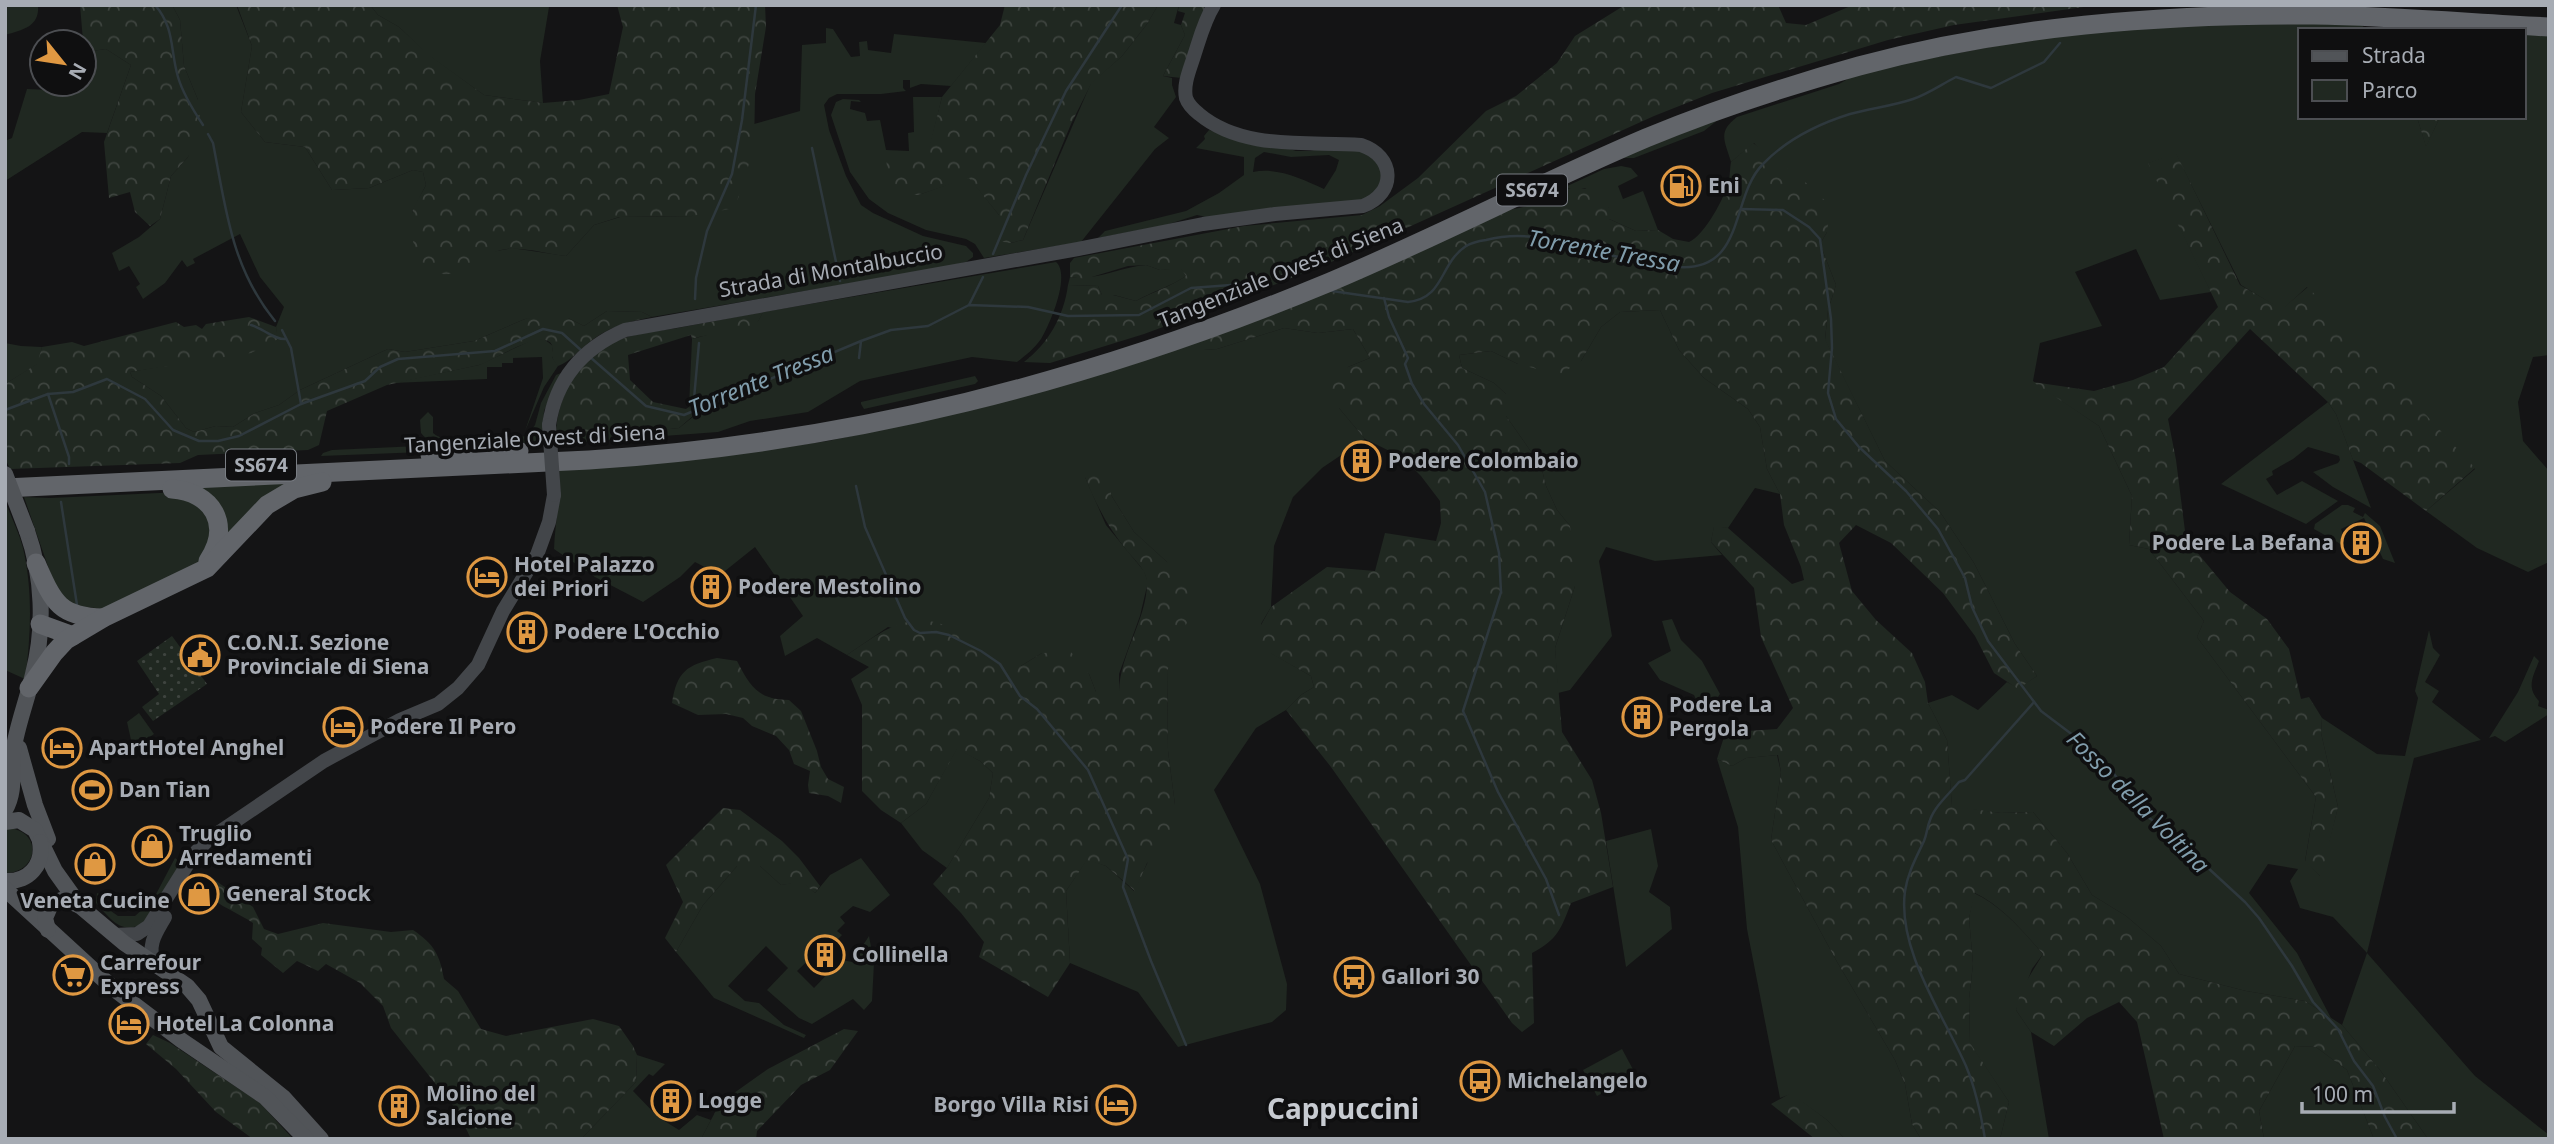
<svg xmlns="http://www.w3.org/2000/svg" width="2554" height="1144" font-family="'Noto Sans',sans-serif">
  <defs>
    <pattern id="forest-crowns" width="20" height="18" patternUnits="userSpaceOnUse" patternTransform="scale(1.75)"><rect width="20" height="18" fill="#202821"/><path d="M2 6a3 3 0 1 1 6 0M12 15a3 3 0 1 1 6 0" fill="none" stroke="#3e443f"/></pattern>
    <pattern id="park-dots" width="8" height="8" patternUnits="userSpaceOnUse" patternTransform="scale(1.75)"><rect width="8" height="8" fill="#202821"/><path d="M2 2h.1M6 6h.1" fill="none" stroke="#3e443f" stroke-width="1.8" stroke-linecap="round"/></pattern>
  </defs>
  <rect width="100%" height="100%" fill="#141415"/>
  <g fill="#202821" fill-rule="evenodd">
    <path d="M5,5H38C40,27 22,30 5,35Z"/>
    <path d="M172,5H236L252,46L241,112L265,142L305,147L332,190L369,188L413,170L423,172L426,185L412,212L469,265L491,252L512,248L566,256L594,225L620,217L692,216L754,146V124L800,111L802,45L826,43V28L833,29L851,57L860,56L859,42L867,41L868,50L891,53L894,34L986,43L951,86L921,84L910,88V80H903V88L906,91L881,94H837L829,98L824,105L829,130L846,176L861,205L873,213L923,236L966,246L973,253V257L966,262L940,268L652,317L642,312L607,311L584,326L568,318L525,319L474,341L405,352L388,349L300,390L279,405L255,413L233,427L216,426L194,432L186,428L161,396L132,377L130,372L186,362L277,339L276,327L284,307L260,277L240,234L193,259L195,263L187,267L182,260L165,283L143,299L136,287L140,284L129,266L119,271L112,253L139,237L160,219L171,176L188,157L198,100L184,66L180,20Z"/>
    <path d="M370,5H546L549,7L540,61L543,103L484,95L428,55L399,27L378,15Z"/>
    <path d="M1158,5H1179L1174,23L1181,25L1185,35L1163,76L1172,78V85L1176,97L1154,127L1169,138L1155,149L1081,242L984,258L975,244L966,239L926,230L888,213L869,199L850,172L831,115L836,102L843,99L859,100L861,102L851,101L850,109L865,113L867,121L880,120L886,150L909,151L908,133L914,132L913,97H942L918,195L969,177L999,215L1010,243L1023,240L1091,83L1122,56L1147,24Z"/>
    <path d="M2218,21L2362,25L2366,30H2300V117H2417L2426,146L2440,117H2524V34L2549,35V355L2533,357L2518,402L2523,441L2549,471V562L2528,572L2477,548L2426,511L2475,469L2307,287L2282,310L2241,285L2176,154L2149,163L2211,292L2160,300L2136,249L2075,272L2102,326L2040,343L2033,381L2099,426L2132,496L2129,545L2149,549L2204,621L2197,637L2316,797L2305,861L2320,876L2338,807L2321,733L2322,718L2377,754L2405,756L2418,698L2415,691L2429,630L2433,648L2440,655L2425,682L2439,691L2432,702L2481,740L2414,758L2367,953L2475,1076L2549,1135V1139H2428L2380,1070L2342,1025L2367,953L2333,917L2300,908L2290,881L2298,869L2268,864L2249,893L2297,953L2331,1018L2305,1001L2246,991L2179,974L2161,946L2126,916L2092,895L2067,853L2033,812L2001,813L1952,807L1947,740L1928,703L1952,695L1978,710L2007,682L2018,688L2037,676L2015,644L1974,563L1940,512L1885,461L1825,340L1828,310L1836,285L1820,244L1827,232L1754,143L1731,162C1725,141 1717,132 1737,117L1839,84L1862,71L2070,32Z"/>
    <path d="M106,49L131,65L107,133L82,132L5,181V141L12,138L27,89L51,90L49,84H84V52Z"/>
    <path d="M1719,119L1704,131L1634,158H1623V155Z"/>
    <path d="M1209,130L1221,134L1268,142L1296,151H1310L1331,146L1359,149L1378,159L1382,175L1378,192L1363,201L1206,217L1197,215L1166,225L1098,238L1105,231L1186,211L1219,193L1244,175V157L1196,148L1205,139L1204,136ZM1264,152L1291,157L1329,155L1339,160L1336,170L1324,189C1302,179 1277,167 1253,172L1255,158Z"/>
    <path d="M1621,166L1631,168L1638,176L1618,186L1623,199L1643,191L1658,230L1636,231L1609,219V208L1585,188H1563L1604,169Z"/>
    <path d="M1056,262C1071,275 1050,324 1041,339C1034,349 1026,355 1017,362L972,357L860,381L808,412L750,421L718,432L609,440L613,435L679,428L694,416L689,407L692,339L758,321L763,312Z"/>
    <path d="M1146,265L1160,270L1181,268L1186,276C1170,287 1153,291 1136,301L1114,295H1102L1098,286L1068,285L1070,277C1097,281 1120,267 1146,265Z"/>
    <path d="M1660,310L1679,350L1704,378L1748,409L1760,427L1767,469L1780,494L1755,488L1728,528L1714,527L1711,542L1722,555L1655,561L1606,547L1599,561L1612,636L1570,690L1558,693L1555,648L1575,586L1570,526L1557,510L1546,486L1541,466L1506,416V394L1494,383L1462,368L1459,355L1491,351L1518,364L1581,361L1601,327L1620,312Z"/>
    <path d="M1284,328L1318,333L1353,329L1370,358L1348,367L1339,408L1365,439L1322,468L1293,497L1274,546L1271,607L1261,624L1271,653L1311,676L1314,687L1301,695L1286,710L1256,728L1214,790L1260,884L1287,984L1286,1010L1272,1022L1178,1047L1138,992L1070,963L1066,891L1087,859L1106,866L1134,891L1175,805L1168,751L1167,671L1174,648L1167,562L1134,532L1111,495L1085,477L1106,525L1144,571L1148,582L1140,616L1119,674V692H1096L1089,674L1042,653L1021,666H996L980,653L888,627L847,655L817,638L785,656L780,636L803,616L755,547L720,575L695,562L680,577L643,602L595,577L554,549C555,522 561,496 559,469L707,458L828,441L981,408L1198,340L1204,350L1217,349Z"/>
    <path d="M544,339L553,346L552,357L558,366L544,387L525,431L543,378L542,357L513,358V363H502V367H487V379L393,383L479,365L532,340Z"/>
    <path d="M5,343L21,346L42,347L38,364L5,384Z"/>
    <path d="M561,373L544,411L542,445C530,444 519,441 508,441C484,441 436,454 421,433L420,420L428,412L433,417V433C450,448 504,439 527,436L535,425L541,403L556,375Z"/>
    <path d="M975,376L978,381L975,384L864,409L861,404V402Z"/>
    <path d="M2328,402L2336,414L2371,508L2333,487L2313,472L2338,463L2340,460L2339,456L2308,447L2293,459L2272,471L2273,475L2266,479L2277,495L2302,481L2338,501L2306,524L2221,484Z"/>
    <path d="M418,446L429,448L423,452L321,456L323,453L332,450Z"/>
    <path d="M293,481L229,540L194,485Z"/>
    <path d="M181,492L214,521L203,561L104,609L61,604L24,497L50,498Z"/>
    <path d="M5,501C11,517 19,532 23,548C33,590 31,636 25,679L5,670Z"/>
    <path d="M2342,505H2348L2355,508L2353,512L2363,517L2365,513L2380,526L2395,563L2383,559L2364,518L2341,529L2347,546L2344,549L2339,543L2314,529L2315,524Z"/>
    <path d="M1672,619L1681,640L1702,661L1720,694L1709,710H1701L1694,695L1660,680L1648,663L1671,651L1662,621Z"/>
    <path d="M2534,656L2539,661C2533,677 2526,687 2539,701L2538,706L2549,710V714L2505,742L2495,736L2489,738L2518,692Z"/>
    <path d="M139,713L154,734L133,749L127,722Z"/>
    <path d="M957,748L980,761L993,773L989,798L947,868L922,850L901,823L926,804Z"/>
    <path d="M1777,755L1781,772L1771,840L1836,960L1895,1060L1905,1084L1912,1124L1921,1139H1845L1827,1120L1791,1094L1780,1098L1747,929L1738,827L1717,759L1732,766L1746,758Z"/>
    <path d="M5,828C43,828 40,873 5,873Z"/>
    <path d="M1651,829L1658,866L1649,892L1670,907L1672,929L1626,967L1606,841Z"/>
    <path d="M175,858L181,863L144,923C121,936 111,919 96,903L97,893L99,894L97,896L98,902L118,916H135L153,900Z"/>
    <path d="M861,858L890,895L870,912L853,906L840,917L845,923L837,931L842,935L824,953L820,949L797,971L814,988L838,963L833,958L852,962L869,936L874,963L872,1001L864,1010L853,999L812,1024L799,1018L767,990L788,968L766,946L728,986L745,1001L759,1003L784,1025L806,1035L804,1038L714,998L676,952L703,905L737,866H760L781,885L802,881L815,893L830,875Z"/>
    <path d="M1974,893C2002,906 2023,931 2043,954L2032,969L2016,1010L2031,1032L2049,1139H2000L2009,1102L1970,1044L1969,999L1973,964L1969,918Z"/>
    <path d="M2295,1046L2316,1047L2347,1070L2374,1139H2264L2259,1111Z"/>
    <path d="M1622,1049L1636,1075L1597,1096L1583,1070Z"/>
    <path d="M637,1055L665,1064L653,1076L649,1074L633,1091L658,1117L679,1130L697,1115L711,1120L701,1139H581L636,1082Z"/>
  </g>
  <g fill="url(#forest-crowns)">
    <path d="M80,5H172L180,20L184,66L198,100L201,128L188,157L171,176L160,219L150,226L135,212L130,192L109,198L104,142L131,65L106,49L84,52Z"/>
    <path d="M237,5H370L378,15L399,27L429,55L484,95L543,103L579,100L609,94L623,27L617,5H765L766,27L755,94L754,148L735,208L692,216L619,217L594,225L566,256C548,254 525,247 507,249C482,252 474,268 454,273C420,282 408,240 412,214C413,205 422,194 426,185L423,172L413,170L369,188L332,190L305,147L265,142L241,112L252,46Z"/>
    <path d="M1005,5H1158L1147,24L1122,56L1091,84L1071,124L1023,240L1010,243L998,241L999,215L969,178L918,195L889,194L886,156L927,155L942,97L1000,25Z"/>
    <path d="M1179,5H1205L1197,39L1182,78L1163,76L1185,35L1181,25L1185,13L1178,11Z"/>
    <path d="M1625,5H1778L1786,23L1806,25L1853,5H2098L1954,25L1888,40L1712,93L1654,116L1329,263L1244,297L1144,334L1050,363L1024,362C1048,344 1064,316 1068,285L1098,286L1102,295H1113L1136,301C1153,292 1170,287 1186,276L1181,269L1160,270L1146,265L1128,266L1085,279L1070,277V263L1074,258L1244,226L1362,215L1380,206L1418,178L1486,111L1516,96L1557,63L1575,36Z"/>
    <path d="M2417,117H2440L2426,147Z"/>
    <path d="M1753,143L1803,180L1831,206L1827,232L1820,244L1836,285L1828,310L1825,339L1885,461L1940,512L1974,563L2015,644L2037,676L2018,689L1994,673L1975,636L1943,593L1891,543L1856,525L1839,543L1852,591L1876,620L1912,653L1925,682L1928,703L1947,740L1952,806L2001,813L2033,812L2067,853L2092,895L2126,916L2161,946L2179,974L2246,991L2305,1001L2342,1025L2380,1070L2428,1139H2374L2347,1070L2316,1047L2295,1046L2259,1111L2264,1139H2164L2137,1022L2119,1002L2087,1018L2054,1046L2031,1032L2016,1010L2021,990L2043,954C2023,931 2002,906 1975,893L1969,918L1973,964L1969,999L1970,1043L2009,1102L2000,1139H1921L1912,1124L1905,1084L1895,1060L1836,960L1771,840L1781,772L1778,755L1746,758L1732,766L1717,759L1724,737L1747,731L1777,729L1793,708L1761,637L1754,588L1711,542L1714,526L1728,528L1792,584L1804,580L1801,567L1784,525L1780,494L1767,469L1760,427L1748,409L1704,378L1679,350L1660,310L1620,312L1601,327L1581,361L1559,375L1518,364L1491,351L1459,355L1462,368L1494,383L1506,394V416L1541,466L1546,486L1557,510L1570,526L1575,558V586L1555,648L1562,732L1592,780L1601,813L1613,887L1571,903C1561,929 1558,939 1532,953L1534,1023L1522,1032L1512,1023L1331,767L1286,710L1301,695L1314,687L1311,676L1270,653L1258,642L1261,625L1271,607L1327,567L1375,571L1385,533L1436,541L1441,523L1440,501L1421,476L1402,457L1365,439L1339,408L1329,383L1348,367L1370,358L1353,329L1318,333L1284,328L1217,349L1203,350L1198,340L1498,211C1508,210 1518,209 1527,206C1561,194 1562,180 1602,193L1609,208V219L1636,231L1658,230L1673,239L1689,242C1704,236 1726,196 1729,180C1730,174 1730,168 1731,162Z"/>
    <path d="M2176,153L2240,285L2282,309L2308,287L2475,468L2426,511L2361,463L2353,460L2336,414L2328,402L2250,329L2168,419L2176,460L2186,539L2230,592L2267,619L2289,649L2301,699L2309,697L2322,718L2321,733L2338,807L2321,877L2305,862L2316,797L2197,637L2204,621L2149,549L2129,545L2132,496L2099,426L2033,382L2094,391L2133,380L2164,367L2218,307L2148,163Z"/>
    <path d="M607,311L642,312L652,317C626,322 605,328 585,346C575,354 569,362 558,366C557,366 552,358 552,356C551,352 554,350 552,345C543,327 493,361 479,365L387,385L327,411L319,445L308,450L198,455L180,463L10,469L5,458V384L37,364L42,347L72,342L84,346L176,322L184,327L196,325L202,329L206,324L249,317L276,327L278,339L251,353L130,372L132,377L161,396L186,428L194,432L216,426L233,427L255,413L279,405L300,390L388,349L405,352L474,341L525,319L544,316L568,318L584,326Z"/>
    <path d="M763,312C760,318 758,323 753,326C743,333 707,333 692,339L691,335L628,355L630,380L653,402L686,409L689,407L694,415L679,428L613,435L609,440L556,444C554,400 577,357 619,340C639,332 662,331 683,327C709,322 736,317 763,312Z"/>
    <path d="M1093,467L1111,477V495L1134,532L1167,562L1188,590V620L1167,671L1168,751L1175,805L1174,846L1147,863L1135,891L1106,866L1087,860L1066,891L1070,963L1048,997L979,957L984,942L961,913L933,884L947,868L989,798L993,773L980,761L957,749L926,804L901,823L881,810L862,791V705L851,679L869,667L847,655C885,629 915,605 960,633C972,641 984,657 997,666H1021L1042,653L1071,652L1089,674L1096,692H1119C1120,653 1147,619 1147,583C1147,571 1135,560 1128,552C1109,529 1096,505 1085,477Z"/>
    <path d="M717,658L737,661C750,686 758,700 789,700L801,711L817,751L821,767L828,779L844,787L841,803L828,796L809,793L808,785L810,771L794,764L789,750L776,736L752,726L743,718L726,714L698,715L672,703C677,671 687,665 717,658Z"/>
    <path d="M723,808L740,810L782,841L799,858L820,886L815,893L802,882L781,885L760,866L750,876L737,866L703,905L676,952L665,938L683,902L666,865Z"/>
    <path d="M212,878L253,907L264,929L278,934L323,923L391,932L413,930C434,944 440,955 444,979L458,991L481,1029L506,1036L593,1019L619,1026L633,1046L637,1055L636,1082L581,1139H471L458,1112L391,1028L383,1006L360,983L326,964L318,971L297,961L283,973L261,955L262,948L252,939L253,923C240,914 226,909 214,900L213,890L194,880Z"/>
    <path d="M844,1029L858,1031L830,1070L801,1085L757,1131L756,1139H701L720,1103L768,1069Z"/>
    <path d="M153,1035L170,1043L260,1103L293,1139H253L216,1112L176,1069L146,1044Z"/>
    <path d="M1791,1093L1827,1120L1845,1139H1815L1771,1104Z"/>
  </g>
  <path fill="url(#park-dots)" d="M172,636L207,684L153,721L142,707L159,694L137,661Z"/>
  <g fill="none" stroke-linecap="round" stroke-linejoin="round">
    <g stroke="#2e383d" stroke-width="2.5">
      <path d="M155,5C175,28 170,50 178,77C183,94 193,110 203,125"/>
      <path d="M208,134L213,143C226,209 231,267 275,321"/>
      <path d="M812,148L840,281"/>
      <path d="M1741,209L1783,210L1809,227L1820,239L1831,319L1832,348L1828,393L1836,419L1859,447L1906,491L1938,529L1965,578L1972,607L1988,641L2041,711L2090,748L2108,766L2145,815L2169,832L2245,902L2259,918L2292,966L2313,1002L2338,1029L2354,1061L2373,1086L2385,1117L2397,1139"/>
      <path d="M993,254L1026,175L1066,91L1122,5"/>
      <path d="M1332,291L1408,302C1445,298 1439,264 1466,246C1471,243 1479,241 1486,240C1529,229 1559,243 1600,253C1626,259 1653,263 1679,267C1746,271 1730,197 1763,164C1786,140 1818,124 1850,114C1871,108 1893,106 1913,99C1928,94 1942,84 1956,77L1991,88L2044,62L2060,43"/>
      <path d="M1384,298L1389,317L1408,358L1405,364L1412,384L1424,404L1458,445L1485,492L1499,553L1501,592L1463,711L1498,792L1546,879L1559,915"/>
      <path d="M695,299L696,278L707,231L732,174L742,120L756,5"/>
      <path d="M969,305L983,277"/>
      <path d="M251,325C262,328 275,340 286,339"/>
      <path d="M282,330L291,348L301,404"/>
      <path d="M590,357L646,406L684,415L861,341L891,330L928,326L969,305L1028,307L1068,316L1139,315L1191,288L1244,284"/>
      <path d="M859,358L861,341"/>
      <path d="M48,394L69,457V464"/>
      <path d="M5,410L48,394L73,392L107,379L145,399L173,430L199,441H218L239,436L301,404L365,381L380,367L398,359L495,351L543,329L562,333L582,351"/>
      <path d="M693,410L699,343"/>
      <path d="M856,486L865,527L905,618L914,630L920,633L936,632L949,635L981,651L1000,664L1020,696L1037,709L1088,770L1128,859L1123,887L1151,961L1186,1045"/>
      <path d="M61,502L77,605"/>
      <path d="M1985,1139C1981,1114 1976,1090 1966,1066C1943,1014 1897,950 1905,891C1908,872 1916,858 1924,841C1927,834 1927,827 1930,820C1935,806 1949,794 1959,782L1965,780L2034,702"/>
    </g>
    <g stroke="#43464a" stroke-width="14">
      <path d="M549,425C556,379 583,348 625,330L1078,249L1203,224L1275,214L1363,206C1397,193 1395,156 1361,145C1309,141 1243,151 1199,114C1194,110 1188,104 1186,98C1183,84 1190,69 1194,56C1200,38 1204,21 1214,5"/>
      <path d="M114,935L137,934L149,926L194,854L209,839L324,761L400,720L438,704L458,688L478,665L503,611L537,555L549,522L554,495"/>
      <path d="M154,963C147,944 156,933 165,917"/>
    </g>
    <g stroke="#515458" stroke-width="16">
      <path d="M19,748L35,805L48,839"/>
      <path d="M5,810C16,791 11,772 13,752C17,725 27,701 33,674C45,628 43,576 27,531"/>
      <path d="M5,822L19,820L35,830L55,871L80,906L124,943L187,986L199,1000L221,1047L284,1098L321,1139"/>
      <path d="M5,881C29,882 44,865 40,842"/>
      <path d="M5,889L114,989L181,1040L265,1097L306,1139"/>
      <path d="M48,930L45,918L51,904L64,899L80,906"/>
    </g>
    <g stroke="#62656a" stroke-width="19">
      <path d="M430,455L519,451"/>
      <path d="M5,488L589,460C849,443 1089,382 1330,282C1437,237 1540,183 1646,138C1716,109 1787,86 1859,66C2008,26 2160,14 2314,15C2392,16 2471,23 2549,27"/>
      <path d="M172,489C213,492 232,525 208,561"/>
      <path d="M36,563C53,601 58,617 103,618"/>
      <path d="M40,624L73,636"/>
      <path d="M29,688L54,653L66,640L103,618L207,568L267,505L294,489L322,482"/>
    </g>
    <path stroke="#43464a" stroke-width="14" d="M549,425L554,495"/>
    <path stroke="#515458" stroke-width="16" d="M5,474L27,531"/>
  </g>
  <defs>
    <g id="fuel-ring" transform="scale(2.0125)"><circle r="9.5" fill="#0f0f10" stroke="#df9842" stroke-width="1.5"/><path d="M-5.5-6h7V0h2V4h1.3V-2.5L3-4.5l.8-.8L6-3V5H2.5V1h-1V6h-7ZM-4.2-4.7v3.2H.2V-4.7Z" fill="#df9842"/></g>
    <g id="building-ring" transform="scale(2.0125)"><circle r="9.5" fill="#0f0f10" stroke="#df9842" stroke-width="1.5"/><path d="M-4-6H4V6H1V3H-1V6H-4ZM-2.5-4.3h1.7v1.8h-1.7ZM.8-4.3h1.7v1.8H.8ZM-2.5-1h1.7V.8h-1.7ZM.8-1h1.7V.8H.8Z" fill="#df9842"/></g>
    <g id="hotel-ring" transform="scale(2.0125)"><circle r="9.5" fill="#0f0f10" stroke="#df9842" stroke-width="1.5"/><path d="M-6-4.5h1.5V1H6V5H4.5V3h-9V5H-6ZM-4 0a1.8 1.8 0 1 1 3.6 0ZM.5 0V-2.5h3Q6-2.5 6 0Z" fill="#df9842"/></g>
    <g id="civic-ring" transform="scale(2.0125)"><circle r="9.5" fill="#0f0f10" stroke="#df9842" stroke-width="1.5"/><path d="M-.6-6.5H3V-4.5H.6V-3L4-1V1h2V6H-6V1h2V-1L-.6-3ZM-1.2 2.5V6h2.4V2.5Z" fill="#df9842"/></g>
    <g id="stadium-ring" transform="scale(2.0125)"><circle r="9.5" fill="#0f0f10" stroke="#df9842" stroke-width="1.5"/><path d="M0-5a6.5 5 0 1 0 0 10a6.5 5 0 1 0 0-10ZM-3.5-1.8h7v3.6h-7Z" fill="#df9842"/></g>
    <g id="shop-ring" transform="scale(2.0125)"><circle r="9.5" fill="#0f0f10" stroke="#df9842" stroke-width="1.5"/><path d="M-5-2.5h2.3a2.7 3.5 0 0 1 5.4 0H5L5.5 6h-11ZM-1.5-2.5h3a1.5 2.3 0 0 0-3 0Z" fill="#df9842"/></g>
    <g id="supermarket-ring" transform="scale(2.0125)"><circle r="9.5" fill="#0f0f10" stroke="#df9842" stroke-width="1.5"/><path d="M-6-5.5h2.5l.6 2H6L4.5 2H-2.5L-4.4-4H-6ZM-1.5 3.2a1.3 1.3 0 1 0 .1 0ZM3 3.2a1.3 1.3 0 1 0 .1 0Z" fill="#df9842"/></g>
    <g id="bus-ring" transform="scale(2.0125)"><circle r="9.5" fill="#0f0f10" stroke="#df9842" stroke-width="1.5"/><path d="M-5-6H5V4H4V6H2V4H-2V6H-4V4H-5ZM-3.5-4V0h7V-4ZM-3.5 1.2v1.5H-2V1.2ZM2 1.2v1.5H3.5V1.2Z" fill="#df9842"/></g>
  </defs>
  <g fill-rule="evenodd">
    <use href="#fuel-ring" x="1681" y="186"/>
    <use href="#building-ring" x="1361" y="461"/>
    <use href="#building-ring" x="2361" y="543"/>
    <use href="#hotel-ring" x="487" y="577"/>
    <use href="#building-ring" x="711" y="587"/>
    <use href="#building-ring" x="527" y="632"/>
    <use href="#civic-ring" x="200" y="655"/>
    <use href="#building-ring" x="1642" y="717"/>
    <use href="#hotel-ring" x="343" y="727"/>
    <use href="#hotel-ring" x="62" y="748"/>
    <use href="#stadium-ring" x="92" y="790"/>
    <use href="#shop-ring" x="152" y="846"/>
    <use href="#shop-ring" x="95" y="864"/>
    <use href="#shop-ring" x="199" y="894"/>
    <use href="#building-ring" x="825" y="955"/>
    <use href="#supermarket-ring" x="73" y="975"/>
    <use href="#bus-ring" x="1354" y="977"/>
    <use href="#hotel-ring" x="129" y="1024"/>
    <use href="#bus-ring" x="1480" y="1081"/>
    <use href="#building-ring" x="671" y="1101"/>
    <use href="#hotel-ring" x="1116" y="1105"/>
    <use href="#building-ring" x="399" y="1106"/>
  </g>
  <g text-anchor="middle" stroke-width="7" stroke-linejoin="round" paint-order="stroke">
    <g fill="#0f0f10" stroke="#797d83" stroke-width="2">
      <rect x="1497" y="174.5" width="70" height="31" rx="5"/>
      <rect x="226" y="449.5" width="70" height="31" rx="5"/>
    </g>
    <g font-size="19" font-weight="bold" fill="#a7acb4">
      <text x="1532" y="197">SS674</text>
      <text x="261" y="472">SS674</text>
    </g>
    <g font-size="21" font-weight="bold" fill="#a7acb4" stroke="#0f0f10" text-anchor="start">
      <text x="1708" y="193">Eni</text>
      <text x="1388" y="468">Podere Colombaio</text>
      <text x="2334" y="550" text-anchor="end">Podere La Befana</text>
      <text x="514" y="572">Hotel Palazzo<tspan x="514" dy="24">dei Priori</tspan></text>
      <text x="738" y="594">Podere Mestolino</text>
      <text x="554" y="639">Podere L'Occhio</text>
      <text x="227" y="650">C.O.N.I. Sezione<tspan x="227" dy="24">Provinciale di Siena</tspan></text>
      <text x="1669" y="712">Podere La<tspan x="1669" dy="24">Pergola</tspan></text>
      <text x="370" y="734">Podere Il Pero</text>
      <text x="89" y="755">ApartHotel Anghel</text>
      <text x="119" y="797">Dan Tian</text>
      <text x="179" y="841">Truglio<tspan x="179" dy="24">Arredamenti</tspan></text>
      <text x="226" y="901">General Stock</text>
      <text x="95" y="908" text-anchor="middle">Veneta Cucine</text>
      <text x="852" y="962">Collinella</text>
      <text x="100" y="970">Carrefour<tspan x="100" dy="24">Express</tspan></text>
      <text x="1381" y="984">Gallori 30</text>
      <text x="156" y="1031">Hotel La Colonna</text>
      <text x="1507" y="1088">Michelangelo</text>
      <text x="426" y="1101">Molino del<tspan x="426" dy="24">Salcione</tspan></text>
      <text x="698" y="1108">Logge</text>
      <text x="1089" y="1112" text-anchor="end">Borgo Villa Risi</text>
    </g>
    <g font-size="21" fill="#a7acb4" stroke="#0f0f10">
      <text transform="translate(831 271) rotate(-10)" y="7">Strada di Montalbuccio</text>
      <text transform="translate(1281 273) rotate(-22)" y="7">Tangenziale Ovest di Siena</text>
      <text transform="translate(535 439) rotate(-3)" y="7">Tangenziale Ovest di Siena</text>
    </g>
    <g font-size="23" font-style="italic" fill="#819dac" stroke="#0f0f10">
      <text transform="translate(1604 251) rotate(10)" y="8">Torrente Tressa</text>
      <text transform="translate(761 381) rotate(-22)" y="8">Torrente Tressa</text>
      <text transform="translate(2138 802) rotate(45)" y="8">Fosso della Voltina</text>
    </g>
    <g font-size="28" font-weight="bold" fill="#c7cbd1" stroke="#0f0f10">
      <text x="1343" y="1119">Cappuccini</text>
    </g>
  </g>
  <rect width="2554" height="1144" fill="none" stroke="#a7acb4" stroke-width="14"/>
  <rect x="2298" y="28" width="228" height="91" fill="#0f0f10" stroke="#4c4e52" stroke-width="2"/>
  <rect x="2312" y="51" width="35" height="10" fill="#515458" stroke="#4c4e52" stroke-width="2"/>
  <text x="2362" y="63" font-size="21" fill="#a7acb4">Strada</text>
  <rect x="2312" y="80" width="35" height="21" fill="#202821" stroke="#4c4e52" stroke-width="2"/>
  <text x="2362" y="98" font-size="21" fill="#a7acb4">Parco</text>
  <g transform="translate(63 63) rotate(120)"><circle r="33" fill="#0f0f10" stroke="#4c4e52" stroke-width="2"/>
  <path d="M0-5L12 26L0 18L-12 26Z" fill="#df9842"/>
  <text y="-10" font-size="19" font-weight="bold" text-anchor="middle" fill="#a7acb4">N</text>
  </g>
  <path d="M2302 1102v10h152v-10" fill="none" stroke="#a7acb4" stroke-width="3.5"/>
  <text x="2312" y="1102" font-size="21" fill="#a7acb4" stroke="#0f0f10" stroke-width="5" paint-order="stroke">100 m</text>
</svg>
